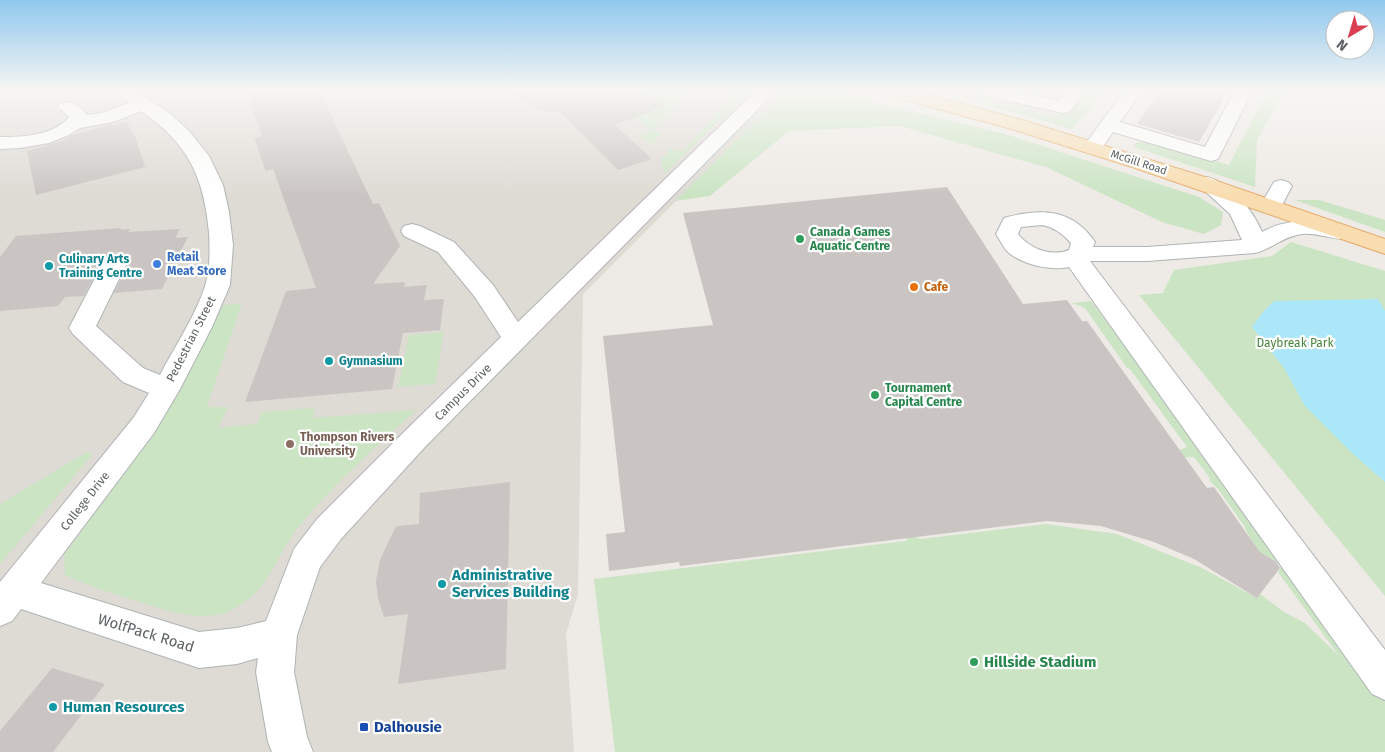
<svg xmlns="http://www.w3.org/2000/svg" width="1385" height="752" font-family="'Fira Sans',sans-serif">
  <rect width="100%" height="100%" fill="#eeeae5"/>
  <g fill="#dedad4">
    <path d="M0,90L786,91L583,294L578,594L566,634L574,752H0Z"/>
    <path d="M954,90H1105L1072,129L950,94Z"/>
  </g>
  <g fill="#cbe4c4">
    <path d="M641,90H691L651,130L662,133L652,144L640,136L651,131L636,117L665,106Z"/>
    <path d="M738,90H750L664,174L661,159L670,149L683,152Z"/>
    <path d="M787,90H821L1005,134L1199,197L1223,212L1221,225L1204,234L1162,222L1046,167L899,126L789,131L710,196L675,201Z"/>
    <path d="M1090,90H1105L1072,129L978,102L981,100L1055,117L1056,111L1070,115Z"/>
    <path d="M1268,90H1285L1257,140L1255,187L1134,147L1135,143C1155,138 1207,159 1229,165Z"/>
    <path d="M1295,200H1319L1385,220V232Z"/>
    <path d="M1291,242L1385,271V596L1139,295L1163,293L1174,270L1272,256Z"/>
    <path d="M1091,301L1385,695V752H615L594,579L906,541L908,535L921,539L1046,524L1117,534L1202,568L1257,598L1260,594L1284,612L1305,623L1339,656L1278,572L1282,566L1257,550L1245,529V527L1218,489L1209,480L1210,478L1194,457L1172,458L1182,453L1180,450L1187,447L1130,369L1127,368L1085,308L1072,303Z"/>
    <path d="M242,303L207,407H228L218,428L257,424L262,412L315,408L313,418L416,410C376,447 335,483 300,525C284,544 275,570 259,589C222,631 182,615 136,601C112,593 88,586 65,575L64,555L142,449L216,306Z"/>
    <path d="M444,332L435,384L398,387L409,335Z"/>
    <path d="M87,452L92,455L0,564V504Z"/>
  </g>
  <path fill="#abe7f8" d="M1378,299L1385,311V482L1354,455L1305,406L1284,368L1252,327L1264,311L1274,301Z"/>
  <g fill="#cac5c2">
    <path d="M265,90H273L275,95L295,90H319L373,204L379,203L400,246L373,284L405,282L404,287L427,285L424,300L444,299L440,330L403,333L392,389L245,402L286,291L316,288L273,169L266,171L254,138L262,136L248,94Z"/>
    <path d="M509,90H640L665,106L615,125L652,159L618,170L560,112L541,111Z"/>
    <path d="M1161,90H1229L1199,142L1137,124Z"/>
    <path d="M126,122L135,136L145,167L36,195L27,151L62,141L73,135L112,124L113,126Z"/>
    <path d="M947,187L1023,304L1067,300L1082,321H1087L1207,488L1214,487L1259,551L1276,562L1280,568L1257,598L1194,559L1154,542L1101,526L1047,521L680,566L679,562L609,571L606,534L625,532L603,336L713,325L683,213Z"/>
    <path d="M121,228L120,230L130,229L128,232L180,229L175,238L188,237L162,289L114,293L130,262L125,255L116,252L108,254L103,260L84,296L65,297L58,306L0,311V257L16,236Z"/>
    <path d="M510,482L506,669L398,684L408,614L384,617L378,599L376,581L380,560L393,532L397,526L419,524L420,493Z"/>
    <path d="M52,668L105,684L53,752H0V731Z"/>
  </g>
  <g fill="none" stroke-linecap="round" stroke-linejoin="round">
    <g stroke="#b0b4b6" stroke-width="2">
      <g id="minor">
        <path d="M113,90H135L168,112L189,131L209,156L223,185L229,212L233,245L230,285L212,327L180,389L154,433L41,583L199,632L237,628L266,621L294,549L317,519L404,432L501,337L475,297L438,252L404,236L401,231L404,226L412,224L420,226L454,242L493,285L518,322L757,90H777L424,448L341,539L320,567L297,635L294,672L307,737L313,752H272L268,742L256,672L258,658L237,664L199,668L21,609L12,621L0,626V582L134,417L149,393L123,382L73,334L69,328L104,261L108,256L116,254L124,256L128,261L96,326L143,368L160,375C175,346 195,317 205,286C210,271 210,249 209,233C204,177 188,143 141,111L113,122L80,128L69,135L49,143L20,148L0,149V137C23,137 53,136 69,117L58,107L60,103C71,100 81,106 87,115L102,113L129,103Z"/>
        <path d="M975,90H1010L1059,101L1068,90H1087L1070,111L1063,113L978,94Z"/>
        <path d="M1125,90H1143L1120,122L1205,147L1235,90H1253L1218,159L1211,161L1204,159L1113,132L1100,151L1093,153L1086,151L1083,147Z"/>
        <path d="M1207,177C1231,183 1253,210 1262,232C1290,216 1322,221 1352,228L1355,233L1352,238C1335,242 1319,232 1302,234C1284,236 1272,249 1255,253L1147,261H1090L1385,650V700L1372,694L1069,267C1052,271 1024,265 1009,253C1004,249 1000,240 996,234L1004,218C1040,208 1072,208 1095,242L1093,247H1147L1242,240L1230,214L1196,183L1200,179ZM1042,225C1054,227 1063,234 1071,243L1069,250C1051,257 1030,249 1018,234L1021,227Z"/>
        <path d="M1281,180L1288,182L1292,186L1279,211L1271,213L1263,211L1260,206L1274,182Z"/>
      </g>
    </g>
    <g stroke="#e6a766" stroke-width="2">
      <path id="major" d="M880,90H911L1022,120L1208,178L1385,239V254L1132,167L1008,128L883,94Z"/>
    </g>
    <use href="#minor" fill="#fff" fill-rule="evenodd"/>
    <use href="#major" fill="#f9ddb0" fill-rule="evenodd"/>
  </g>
  <linearGradient id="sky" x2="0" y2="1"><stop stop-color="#8fc8ee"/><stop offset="0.46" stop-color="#f7f6f3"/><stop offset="1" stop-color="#f7f6f3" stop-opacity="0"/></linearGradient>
  <rect width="1385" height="196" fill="url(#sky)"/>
  <g fill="#2e9e5b" stroke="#fff" stroke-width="2">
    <circle cx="800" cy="239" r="5"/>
    <circle cx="875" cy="395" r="5"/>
    <circle cx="974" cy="662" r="5"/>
  </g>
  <circle fill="#3f7fe0" stroke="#fff" stroke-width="2" cx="157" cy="264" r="5"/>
  <g fill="#0f9aa8" stroke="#fff" stroke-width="2">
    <circle cx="49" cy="266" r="5"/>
    <circle cx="329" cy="361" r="5"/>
    <circle cx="442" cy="584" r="5"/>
    <circle cx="53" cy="707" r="5"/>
  </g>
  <circle fill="#e8710a" stroke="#fff" stroke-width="2" cx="914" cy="287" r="5"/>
  <circle fill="#8d6e63" stroke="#fff" stroke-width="2" cx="290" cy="444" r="5"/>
  <rect fill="#1a4fb4" stroke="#fff" stroke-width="2" x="359" y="722" width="10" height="10" rx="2.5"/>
  <g text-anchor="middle" stroke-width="4.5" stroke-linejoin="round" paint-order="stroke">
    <g font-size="11" fill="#5d6264" stroke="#fff">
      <text transform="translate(1139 162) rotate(18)" y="4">McGill Road</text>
    </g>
    <g font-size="12" font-weight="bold" fill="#27864d" stroke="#fff" text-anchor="start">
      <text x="810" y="236">Canada Games<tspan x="810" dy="14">Aquatic Centre</tspan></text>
      <text x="885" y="392">Tournament<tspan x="885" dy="14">Capital Centre</tspan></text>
    </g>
    <g font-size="12" font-weight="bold" fill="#366cbe" stroke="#fff" text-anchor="start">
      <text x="167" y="261">Retail<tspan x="167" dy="14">Meat Store</tspan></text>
    </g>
    <g font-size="12" font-weight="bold" fill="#0d838f" stroke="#fff" text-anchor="start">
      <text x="59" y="263">Culinary Arts<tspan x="59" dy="14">Training Centre</tspan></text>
      <text x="339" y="365">Gymnasium</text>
    </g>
    <g font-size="12" font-weight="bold" fill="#c56008" stroke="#fff" text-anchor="start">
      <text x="924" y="291">Cafe</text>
    </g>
    <g font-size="12" fill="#5d6264" stroke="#fff">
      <text transform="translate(191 339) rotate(-63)" y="4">Pedestrian Street</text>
      <text transform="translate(463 392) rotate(-45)" y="4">Campus Drive</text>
      <text transform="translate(85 501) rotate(-52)" y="4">College Drive</text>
    </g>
    <g font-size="12" fill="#48843d" stroke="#fff">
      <text x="1295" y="347">Daybreak Park</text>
    </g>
    <g font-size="12" font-weight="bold" fill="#785e54" stroke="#fff" text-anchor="start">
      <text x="300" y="441">Thompson Rivers<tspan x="300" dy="14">University</tspan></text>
    </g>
    <g font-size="15" font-weight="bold" fill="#0d838f" stroke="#fff" text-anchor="start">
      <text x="452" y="580">Administrative<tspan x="452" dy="17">Services Building</tspan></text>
      <text x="63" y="712">Human Resources</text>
    </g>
    <g font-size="15" fill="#5d6264" stroke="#fff">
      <text transform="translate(146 633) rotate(17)" y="5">WolfPack Road</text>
    </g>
    <g font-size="15" font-weight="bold" fill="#27864d" stroke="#fff" text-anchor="start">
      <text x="984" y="667">Hillside Stadium</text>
    </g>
    <g font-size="15" font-weight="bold" fill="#164399" stroke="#fff" text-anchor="start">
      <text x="374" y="732">Dalhousie</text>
    </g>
  </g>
  <g transform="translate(1350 35) rotate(218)"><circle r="24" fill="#ffffff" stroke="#bec0c1"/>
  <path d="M0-4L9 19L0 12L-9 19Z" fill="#db3e53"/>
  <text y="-8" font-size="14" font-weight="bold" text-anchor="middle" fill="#5d6264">N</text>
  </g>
</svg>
